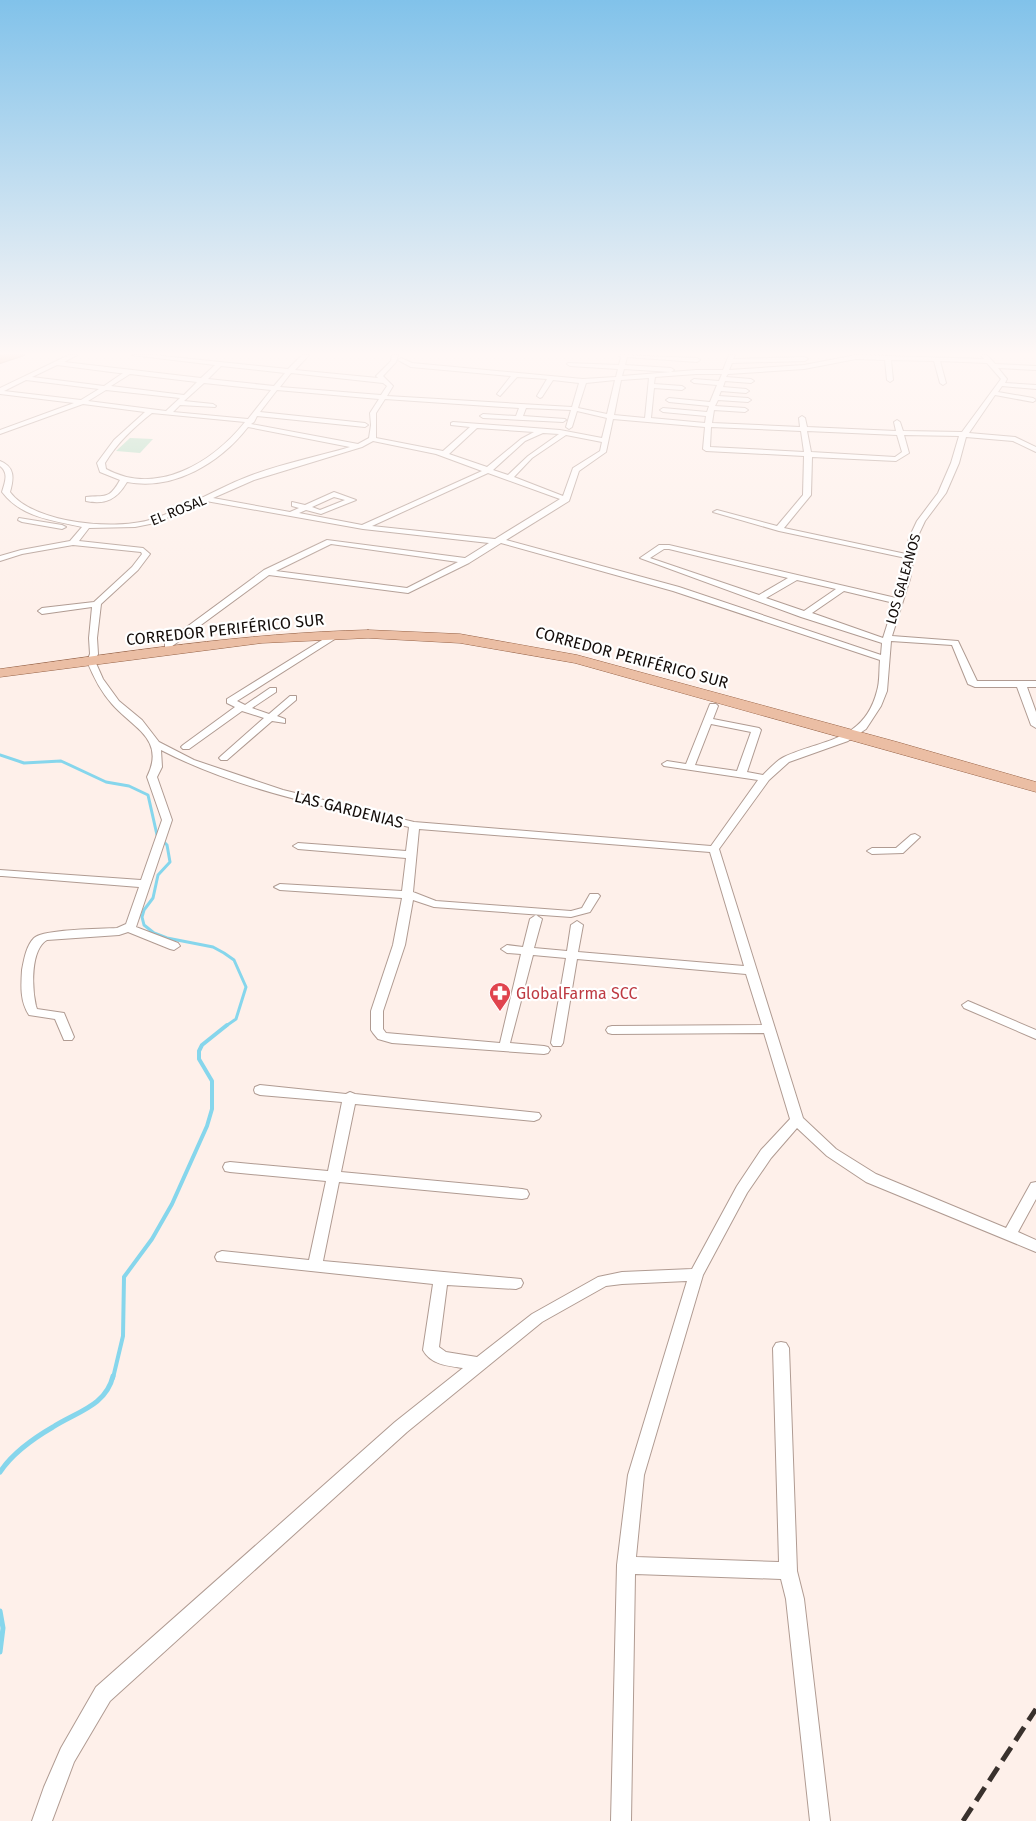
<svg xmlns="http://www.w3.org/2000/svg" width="1036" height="1821" font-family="'Fira Sans',sans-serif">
  <rect width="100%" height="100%" fill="#fef0ea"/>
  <path fill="#b0dcc1" d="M130,438L153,439L140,453L116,451Z"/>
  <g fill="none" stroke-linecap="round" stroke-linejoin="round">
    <path stroke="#86d6ec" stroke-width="3" d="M0,755L24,763L61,761L106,782L129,786L148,795L157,835L167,845L170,862L158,875L153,898L144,910L142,917L144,925L154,933L167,938L213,947L224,953L234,960L246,987L236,1019L226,1026"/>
    <path stroke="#86d6ec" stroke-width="4" d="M113,1378L123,1336L124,1277L152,1239L172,1204L207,1126L212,1109V1081L199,1059V1051L202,1045L227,1025"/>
    <g stroke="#86d6ec" stroke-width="5">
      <path d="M0,1472C12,1454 34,1438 53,1427C76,1412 106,1406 113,1376"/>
      <path d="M0,1611L3,1628L0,1652"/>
    </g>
    <g stroke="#b09b92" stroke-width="2">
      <g id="street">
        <path d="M69,355H77L64,362L201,378L215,365L132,355H153L288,369L302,355H309L295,370L378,378L376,376L391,361L392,355H398L396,362L383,376L393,386L387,396L572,407L579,383L553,380L542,397L540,398L537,396L547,379L517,377L500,396L497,394L511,376L411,367L398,360L401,358L412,363L583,379L616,377L618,369L570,366L567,364L568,363L619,365L621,357L619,355L697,358L700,360L697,362L627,357L625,365L671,368L674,370L671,372L624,369L622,376L696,370H723L729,355H735L733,359L805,357L808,359L805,361L732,363L729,370L804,365L856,355L984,359L981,355H987L995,364L1036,366V370L998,368L1007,379L1005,383L1036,385V389L1002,386L998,392L1033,398L1036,400L1033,402L995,395L969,433L1015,437L1036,447V452L1013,441L966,437L959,463L946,493L925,521L917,538L910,579L892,636L958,641L977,681H1036V687H1027L1036,712V728L1031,725L1017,687H975L968,684L952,645L891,641L887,691L881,706L866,729L848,741L789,762L769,780L719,849L803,1118L836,1149L876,1174L1006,1228L1031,1183L1036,1182V1199L1018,1232L1036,1240V1252L866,1182L827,1156L797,1128L771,1158L747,1193L703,1275L644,1475L636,1557L779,1562L773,1348L776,1343L781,1342L786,1343L789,1348L797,1571L804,1599L830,1821H810L786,1599L781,1579L635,1574L631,1821H611L617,1565L628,1475L687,1281L622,1284L606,1286L542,1322L407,1432L110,1701L74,1762L52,1821H32L44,1787L61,1748L96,1687L395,1422L463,1368C449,1366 431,1365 423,1350L433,1284L217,1261L215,1257L217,1253L222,1251L309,1260L326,1181L230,1172L225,1171L223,1167L225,1163L230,1162L328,1171L342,1102L260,1095L255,1093L254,1090L255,1087L260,1085L346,1094L350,1092L355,1094L539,1113L541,1116L539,1119L534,1121L355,1104L341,1172L522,1189L527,1190L529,1194L527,1198L522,1199L339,1182L323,1261L521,1279L523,1283L521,1287L516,1289L447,1285L439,1347L446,1352L477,1357L532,1314L598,1277L622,1272L692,1269L737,1186L761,1150L790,1119L764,1033L612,1034L608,1033L606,1030L608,1027L612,1026L762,1025L746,974L577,959L563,1043L561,1046H553L551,1043L566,958L533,955L510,1043L544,1046L548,1047L550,1050L548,1053L544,1054L392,1043L378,1039L373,1033L371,1030V1011L393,945L402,898L280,890L274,887L280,884L402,891L406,858L298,849L293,846L298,843L406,851L409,827C325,806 238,790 161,750L162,767L157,777L172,820L136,927L178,943L180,946L174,950L170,949L128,932L119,935L47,940C30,950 32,989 36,1006L37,1009L64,1013L74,1037L72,1040H64L55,1019L29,1015C20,1001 21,986 22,970C24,960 26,946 34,938C44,929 101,929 117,928L126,924L139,887L2,876H0V870L141,880L162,820L147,777C166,739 133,728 112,704C101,692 93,676 87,661L90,654L89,638L92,607L42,614L38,611L42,608L94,602L132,567L142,554L141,552L73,545L22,554L0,561V556L21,550L70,541L82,527C52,520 22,518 2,492C5,482 9,473 0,466V461C15,467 14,478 10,492C34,524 117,531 153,519C186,508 216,489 247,477C280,464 316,457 350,447L248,427C220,463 174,491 127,482C117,499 106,505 86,501V497C105,495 109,500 120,480L100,472L97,463L114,440L145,412L83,404L0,434V430L74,403L0,394V388ZM856,359L885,360L887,380L890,382L893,380L891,360L934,361L940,383L943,385L946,383L940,361L987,363L1001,379L962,432L903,431L900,422L897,420L894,422L896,431L807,427L805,418L802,416L799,418L800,427L712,423L714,410L745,412L748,410L745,408L715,406L718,400L748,402L751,400L748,398L719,396L721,391L746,393L749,391L746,389L723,387L725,381L751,383L754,381L751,379L726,377L728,374L804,369ZM57,365L119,373H123L104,386L32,377ZM221,366L285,373L274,386L208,379ZM291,373L383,383L387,386L381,395L280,387ZM130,374L197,382L184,395L111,386ZM696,374H722L719,381L694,379L691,381L694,383L717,385L710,402L669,398L666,400L669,402L709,406L707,412L663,408L660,410L663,412L706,416L705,423L651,418L654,388L682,390L685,388L682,386L654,384L655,377ZM649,378L645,418L614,415L621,380ZM26,380L99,389L81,400L4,391ZM615,380L607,414L578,408L586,383ZM204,383L271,390L248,419L173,412L180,405L215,407L216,406L213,404L184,401ZM106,390L180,398L166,411L88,401ZM277,390L379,399L370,413L371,425L369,438L358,444L251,424L254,422L257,416L365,427L368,425L365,423L260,412ZM385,399L519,408L516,416L483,414L480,416L483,418L563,422L566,420L565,419L523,416L526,408L571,410L566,427L569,429L572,427L577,411L607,418L602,438L560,430L453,422L451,423V425L470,427L443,451L376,438V413ZM152,413L245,422C213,462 157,497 106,469L105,463C117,443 134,427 152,413ZM613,419L705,427L703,449L706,451L804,456L803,495L777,526L717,510L713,512L779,531L906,558L896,598L669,545H659L640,558L801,617L882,643L881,655L679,587L506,540L569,501L579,471L606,452ZM711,427L801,431L804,452L710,447ZM477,428L534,432L521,439L487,467L449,454ZM807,431L897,435L902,452L895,457L811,452ZM543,433L559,434L528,456L508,475L493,470L525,441ZM566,435L602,442L600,451L573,468L563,496L514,477L532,458ZM904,435L959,436L951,463L938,493L917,521L909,538L906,554L784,528L811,495L812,457L896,461L909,453ZM373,441L436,454L482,471L362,525L299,513L306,510L321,514L356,500L334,492L305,505L292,502V506L299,508L290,512L213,498L254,480L362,447ZM488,473L560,499L495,539L372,526ZM334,497L345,500L320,510L312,507ZM206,501L363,529L489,543L465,558L327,540L264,570L165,643V647H171L269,575L408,593L469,563L501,543L673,591L880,660C879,670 880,682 877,691C864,742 822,739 784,757C776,761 769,769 763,775L747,772L761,730L759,728L713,719L718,706L716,704H710L686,764L667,761L662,764L664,766L758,780L711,846L414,822L283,790L194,760L159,742L142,720L119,701L103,679L95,661L98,654L97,638L101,604L138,570L150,554L143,548L79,541L89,528L135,527L155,523ZM331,544L458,562L407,588L276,571ZM664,549H669L788,578L759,595L650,558ZM797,580L836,589L804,611L766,598ZM844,591L894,603L883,638L812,613ZM711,724L751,732L737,771L695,765ZM419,829L710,852L744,966L578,952L583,925L577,921L571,925L567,951L534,948L542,919L536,915L530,919L523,947L507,945L501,949L507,953L521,954L500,1043L386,1033L383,1029V1011L405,945L413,900L434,907L571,917L590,912L600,896L598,894H590L582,908L571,911L436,901L413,892Z"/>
        <path d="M19,518L62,525L66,527L62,529L22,522L18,520Z"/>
        <path d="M335,632L338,633V637L237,701L245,705L270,688H276V692L252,708L269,714L290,696H296V700L277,716L285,719V723L272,721L227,760H221L219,758L221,756L264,718L242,711L189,749H183L181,747L183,745L235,707L227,703V699Z"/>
        <path d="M915,834L920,837L903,853L872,854L867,851L872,848H896L911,835Z"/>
        <path d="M968,1001L1036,1030V1039L964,1008L962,1005Z"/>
      </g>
    </g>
    <g stroke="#976347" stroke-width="1">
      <path id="primary" d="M368,630L460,634L577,655L897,742L1036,782V792L575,663L460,643L368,638L262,643L0,677V669C123,652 244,633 368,630Z"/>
    </g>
    <g stroke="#976347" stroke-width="2">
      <path id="highway" d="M5,355H24L0,363V356Z"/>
    </g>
    <use href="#street" fill="#fff" fill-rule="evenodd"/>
    <use href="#primary" fill="#ebbea4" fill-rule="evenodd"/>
    <use href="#highway" fill="#de9268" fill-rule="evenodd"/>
    <path stroke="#39312d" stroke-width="5" stroke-dasharray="16 8" stroke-linecap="butt" d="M963,1821L1036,1709"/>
  </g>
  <linearGradient id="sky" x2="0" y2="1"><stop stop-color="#81c2ea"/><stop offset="0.58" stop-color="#fff8f6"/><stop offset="1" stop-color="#fff8f6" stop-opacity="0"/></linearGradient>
  <rect width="1036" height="610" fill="url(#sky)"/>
  <defs>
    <g id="pharmacy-pin" transform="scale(1.125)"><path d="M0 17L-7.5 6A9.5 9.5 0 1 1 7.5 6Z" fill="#e0444e" stroke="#fff"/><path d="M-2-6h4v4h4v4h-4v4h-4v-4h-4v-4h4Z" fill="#fff"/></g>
  </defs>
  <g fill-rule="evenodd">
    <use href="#pharmacy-pin" x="500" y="993"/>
  </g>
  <g text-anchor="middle" stroke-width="4.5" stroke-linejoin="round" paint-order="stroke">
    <g font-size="14" fill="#130c09" stroke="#fff">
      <text transform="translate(178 510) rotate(-22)" y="5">EL ROSAL</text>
      <text transform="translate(903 579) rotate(-74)" y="5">LOS GALEANOS</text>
    </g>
    <g font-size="16" fill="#130c09" stroke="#fff">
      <text transform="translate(225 629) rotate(-6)" y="6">CORREDOR PERIFÉRICO SUR</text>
      <text transform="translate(632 657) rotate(15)" y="6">CORREDOR PERIFÉRICO SUR</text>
      <text transform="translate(349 809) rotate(14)" y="6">LAS GARDENIAS</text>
    </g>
    <g font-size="16" fill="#be3a42" stroke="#fff" text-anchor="start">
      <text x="516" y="999">GlobalFarma SCC</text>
    </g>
  </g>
</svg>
